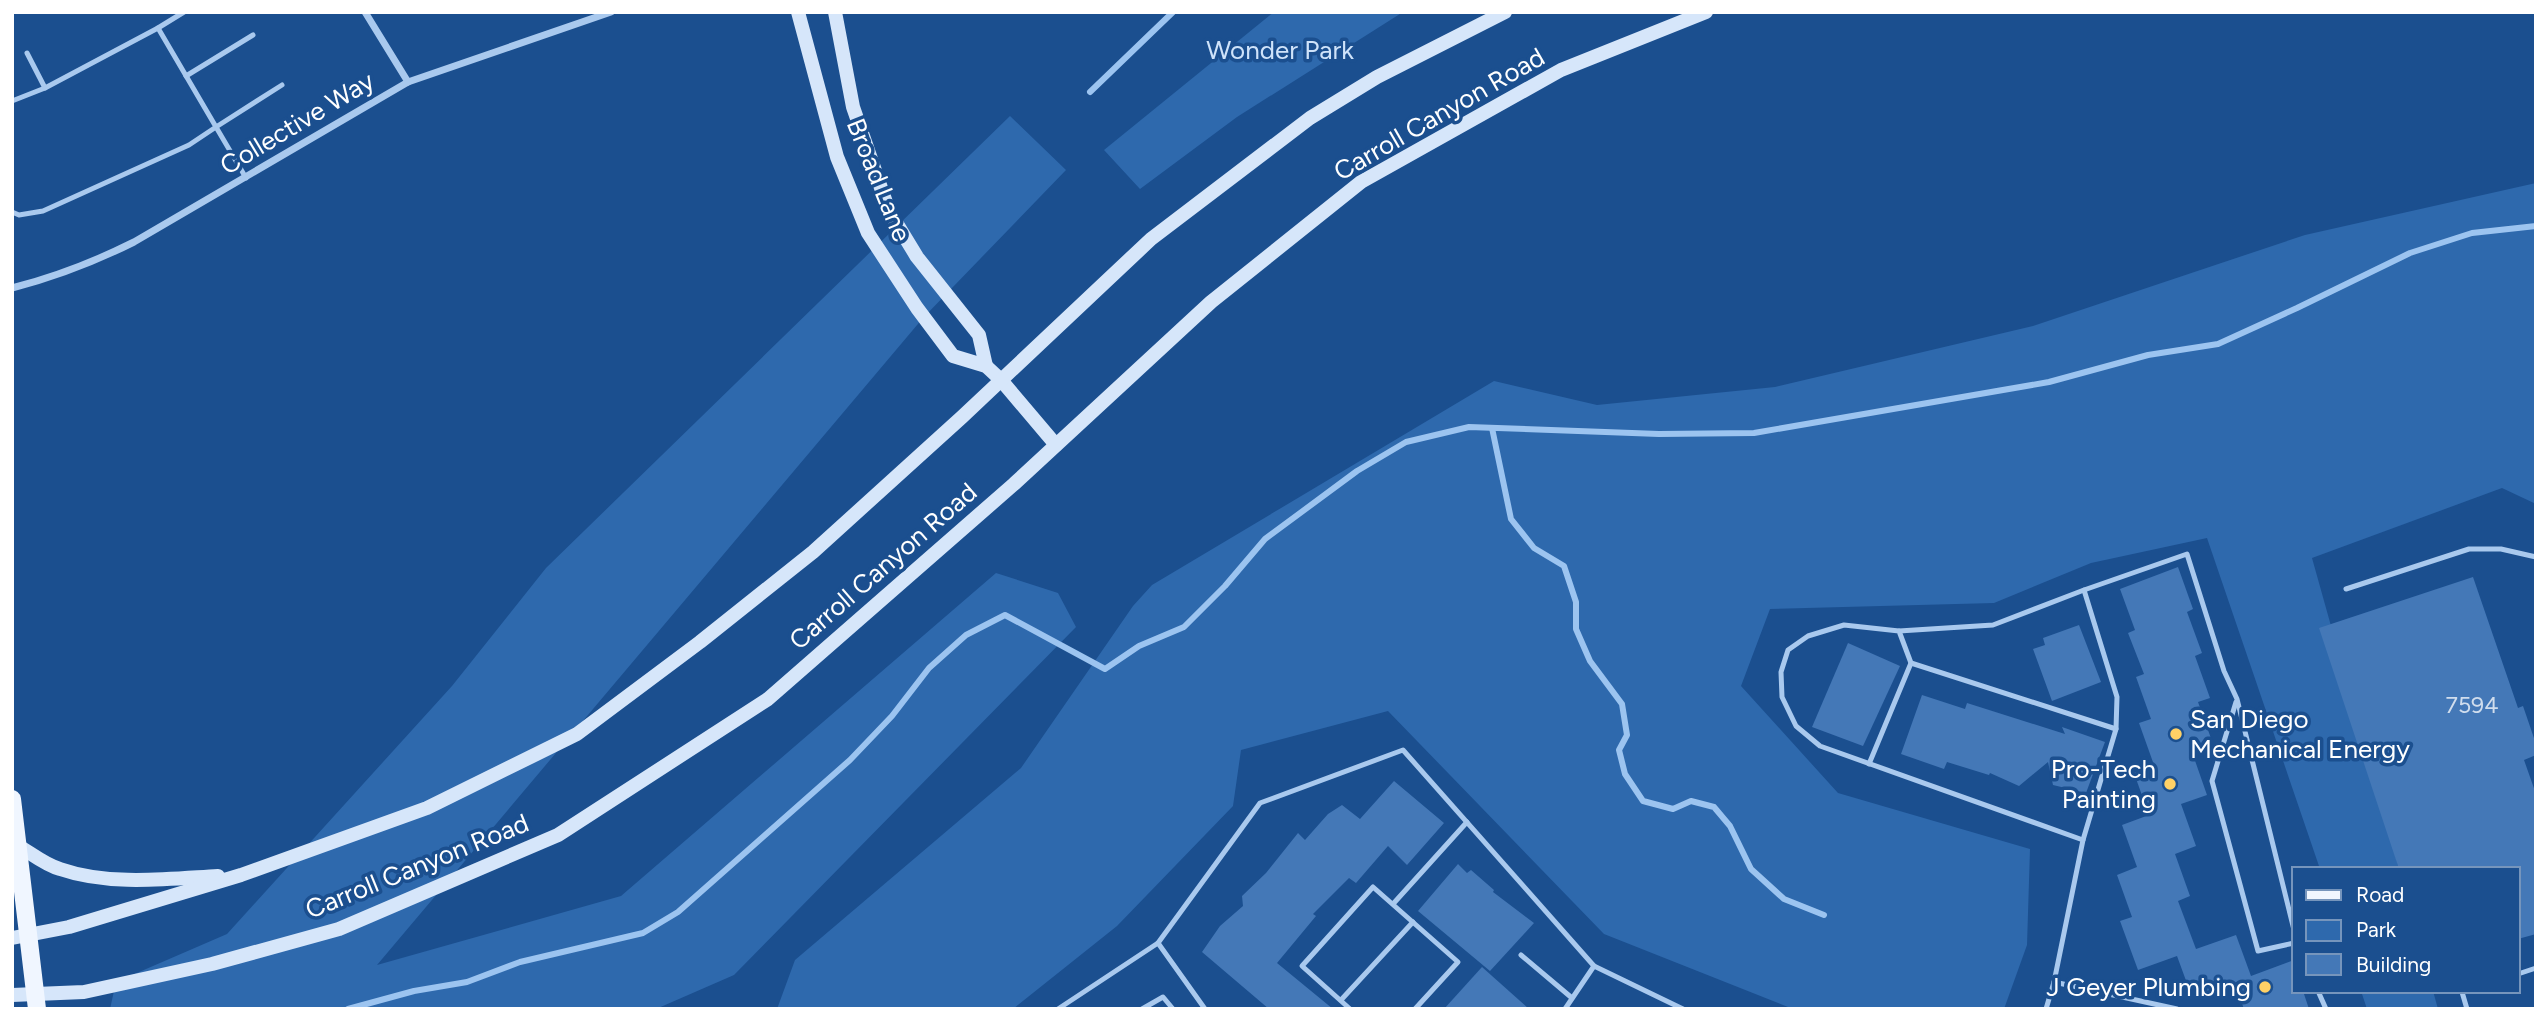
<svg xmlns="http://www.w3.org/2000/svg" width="2548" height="1021" font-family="Figtree,sans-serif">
  <rect width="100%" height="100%" fill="#1b4f8f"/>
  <g fill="#2e69ad">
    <path d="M1274,12H1403L1237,117L1140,189L1104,150Z"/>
    <path d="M1010,116L1066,170L923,318L377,965L621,896L996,573L1058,593L1076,627L734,975L656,1009H110L116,982L227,934L452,686L546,568Z"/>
    <path d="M2536,183V504L2502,488L2312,558L2399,869H2320L2207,538L2091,563L1994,603L1770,609L1741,686L1838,793L2030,849L2027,945L2004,1009H1793L1604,934L1388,711L1241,750L1233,806L1117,926L1013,1009H777L795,960L1021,768L1133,606L1152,585L1494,381L1597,405L1775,387L2033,326L2305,235Z"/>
    <path d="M2361,991H2433L2438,1009H2367Z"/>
  </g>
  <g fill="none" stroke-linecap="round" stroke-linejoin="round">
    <g stroke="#9cc4f0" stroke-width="6">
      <path d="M1090,92L1173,12"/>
      <path d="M1492,428L1511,519L1534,548L1564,566L1576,602V629L1590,661L1622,704L1627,735L1619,750L1625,774L1643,801L1673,809L1691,801L1714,807L1730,826L1751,869L1784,899L1824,915"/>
      <path d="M348,1009L414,991L467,982L520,962L643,933L678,912L850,760L892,716L929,668L966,635L1005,615L1105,669L1139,646L1184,627L1225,586L1265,539L1357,471L1406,442L1469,427L1659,434L1754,433L2049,382L2148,355L2218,344L2297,308L2410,253L2472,233L2536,226"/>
    </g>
  </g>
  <g fill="#4478b7">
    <path d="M2178,567L2193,609L2187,612L2202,653L2195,656L2210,698L2198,702L2213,744L2192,752L2207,795L2181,804L2196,846L2175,854L2190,896L2178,901L2196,949L2236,935L2251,976L2294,960V991H2303L2309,1009H2244L2234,982L2192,997L2177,956L2138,970L2120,921L2132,917L2117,875L2137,867L2122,825L2149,815L2134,773L2154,765L2139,723L2151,719L2136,677L2144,674L2128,633L2135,630L2120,589Z"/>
    <path d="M2473,577L2518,708L2523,706L2536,744V755L2524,760L2536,794V934L2518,939V869H2399L2319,628Z"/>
    <path d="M2079,625L2101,682L2052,701L2033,649L2045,645L2043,638Z"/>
    <path d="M1848,643L1900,666L1863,746L1812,727Z"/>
    <path d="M1922,695L1965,709L1967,703L2065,734L2062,727L2105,742L2086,793L2053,785L2048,762L2019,786L1990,773L1989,775L1947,762L1944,769L1901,754Z"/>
    <path d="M1394,781L1444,823L1407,865L1388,846L1356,883L1349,878L1313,914L1316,916L1277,963L1333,1009H1269L1202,952L1220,926L1243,906L1242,896L1266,873L1298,833L1305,840L1328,814L1342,805L1360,819Z"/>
    <path d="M1458,864L1467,873L1471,870L1494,890L1493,892L1534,923L1490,971L1418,911Z"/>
    <path d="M1482,967L1529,1009H1444Z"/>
  </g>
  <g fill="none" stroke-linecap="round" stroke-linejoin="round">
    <g stroke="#a9c9ee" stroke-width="5">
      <path d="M158,28L184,12"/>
      <path d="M27,53L45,88"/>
      <path d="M186,76L253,35"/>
      <path d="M12,101L45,88L158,28L216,127L189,145L43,211L19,215L12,212"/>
      <path d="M246,178L216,127L282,85"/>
      <path d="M2346,589L2469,549H2501L2536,557"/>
      <path d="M1899,631L1993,625L2084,590"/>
      <path d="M2236,702L2212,781L2258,951L2294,943"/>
      <path d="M1869,764L1911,663"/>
      <path d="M2083,840L1820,746L1796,726L1782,697L1781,672L1788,650L1808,636L1844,625L1899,631L1911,663L2116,729"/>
      <path d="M1393,904L1467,822"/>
      <path d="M1158,943L1260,803L1403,750L1594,966L1565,1009"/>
      <path d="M1521,955L1572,998"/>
      <path d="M1594,966L1683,1009"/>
      <path d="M2518,974L2536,968"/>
      <path d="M2318,991L2326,1009"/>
      <path d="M2465,991L2462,992L2467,1009"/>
      <path d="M1341,1000L1413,922"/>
      <path d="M1058,1009L1158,943L1205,1009"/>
      <path d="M1142,1009L1163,997L1173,1009"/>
      <path d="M1350,1009L1302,966L1373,887L1458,962L1415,1009"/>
      <path d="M2046,1009L2054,982"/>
      <path d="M2177,1009L2054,982L2083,840L2116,729L2117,697L2084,590L2187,554L2224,671L2237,699L2294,930"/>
    </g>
    <g stroke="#a9c9ee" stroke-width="7">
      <path d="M365,12L408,82"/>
      <path d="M12,288C55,277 94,262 134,242L408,82L611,12"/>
    </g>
    <g stroke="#d6e6fa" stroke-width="14">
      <path d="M798,12L837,157L868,233L917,308L953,356L986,366L1001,380L1056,445"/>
      <path d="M835,12L853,107L889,211L917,257L979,335L986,366"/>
      <path d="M17,845C31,853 45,865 60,869C109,886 167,879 218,876"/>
      <path d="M12,938L69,927L241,875L427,808L577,734L700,642L813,552L962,417L1151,239L1310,118L1377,77L1505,12"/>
      <path d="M12,995L84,992L212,964L339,929L558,835L768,699L1014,484L1211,302L1361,182L1561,70L1706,12"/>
    </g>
    <path stroke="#f0f6ff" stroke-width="18" d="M12,799L37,1009"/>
  </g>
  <g fill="#ffd166" stroke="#1b4f8f" stroke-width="2.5">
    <circle cx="2176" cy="734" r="7"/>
    <circle cx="2170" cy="784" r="7"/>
    <circle cx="2265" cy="987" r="7"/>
  </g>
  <g text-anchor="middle" stroke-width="7" stroke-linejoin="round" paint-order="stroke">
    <g font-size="23" fill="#d0dded">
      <text x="2472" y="713">7594</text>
    </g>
    <g font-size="26" fill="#cfe3fa" stroke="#1b4f8f">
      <text x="1280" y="59">Wonder Park</text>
    </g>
    <g font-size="26" fill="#fff" stroke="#1b4f8f">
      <text transform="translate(1439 114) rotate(-30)" y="9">Carroll Canyon Road</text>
      <text transform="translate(297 123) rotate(-31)" y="9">Collective Way</text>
      <text transform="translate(879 180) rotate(68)" y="9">Broad Lane</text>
      <text transform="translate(883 566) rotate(-41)" y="9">Carroll Canyon Road</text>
      <text transform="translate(417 866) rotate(-22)" y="9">Carroll Canyon Road</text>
    </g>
    <g font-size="26" fill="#fff" stroke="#1b4f8f" text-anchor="end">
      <text x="2190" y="728" text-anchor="start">San Diego<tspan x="2190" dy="30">Mechanical Energy</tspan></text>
      <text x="2156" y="778">Pro-Tech<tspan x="2156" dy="30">Painting</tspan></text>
      <text x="2251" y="996">J Geyer Plumbing</text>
    </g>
  </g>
  <rect width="2548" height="1021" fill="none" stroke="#ffffff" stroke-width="28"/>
  <rect x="2292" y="867" width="228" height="126" fill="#1b4f8f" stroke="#7695bc" stroke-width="2"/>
  <rect x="2306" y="890" width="35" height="10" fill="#f0f6ff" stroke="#7695bc" stroke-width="2"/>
  <text x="2356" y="902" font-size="21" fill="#ffffff">Road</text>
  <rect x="2306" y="920" width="35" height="21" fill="#2e69ad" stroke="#7695bc" stroke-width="2"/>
  <text x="2356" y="937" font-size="21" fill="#ffffff">Park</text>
  <rect x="2306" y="954" width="35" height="21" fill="#4478b7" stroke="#7695bc" stroke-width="2"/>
  <text x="2356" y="972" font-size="21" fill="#ffffff">Building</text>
</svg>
